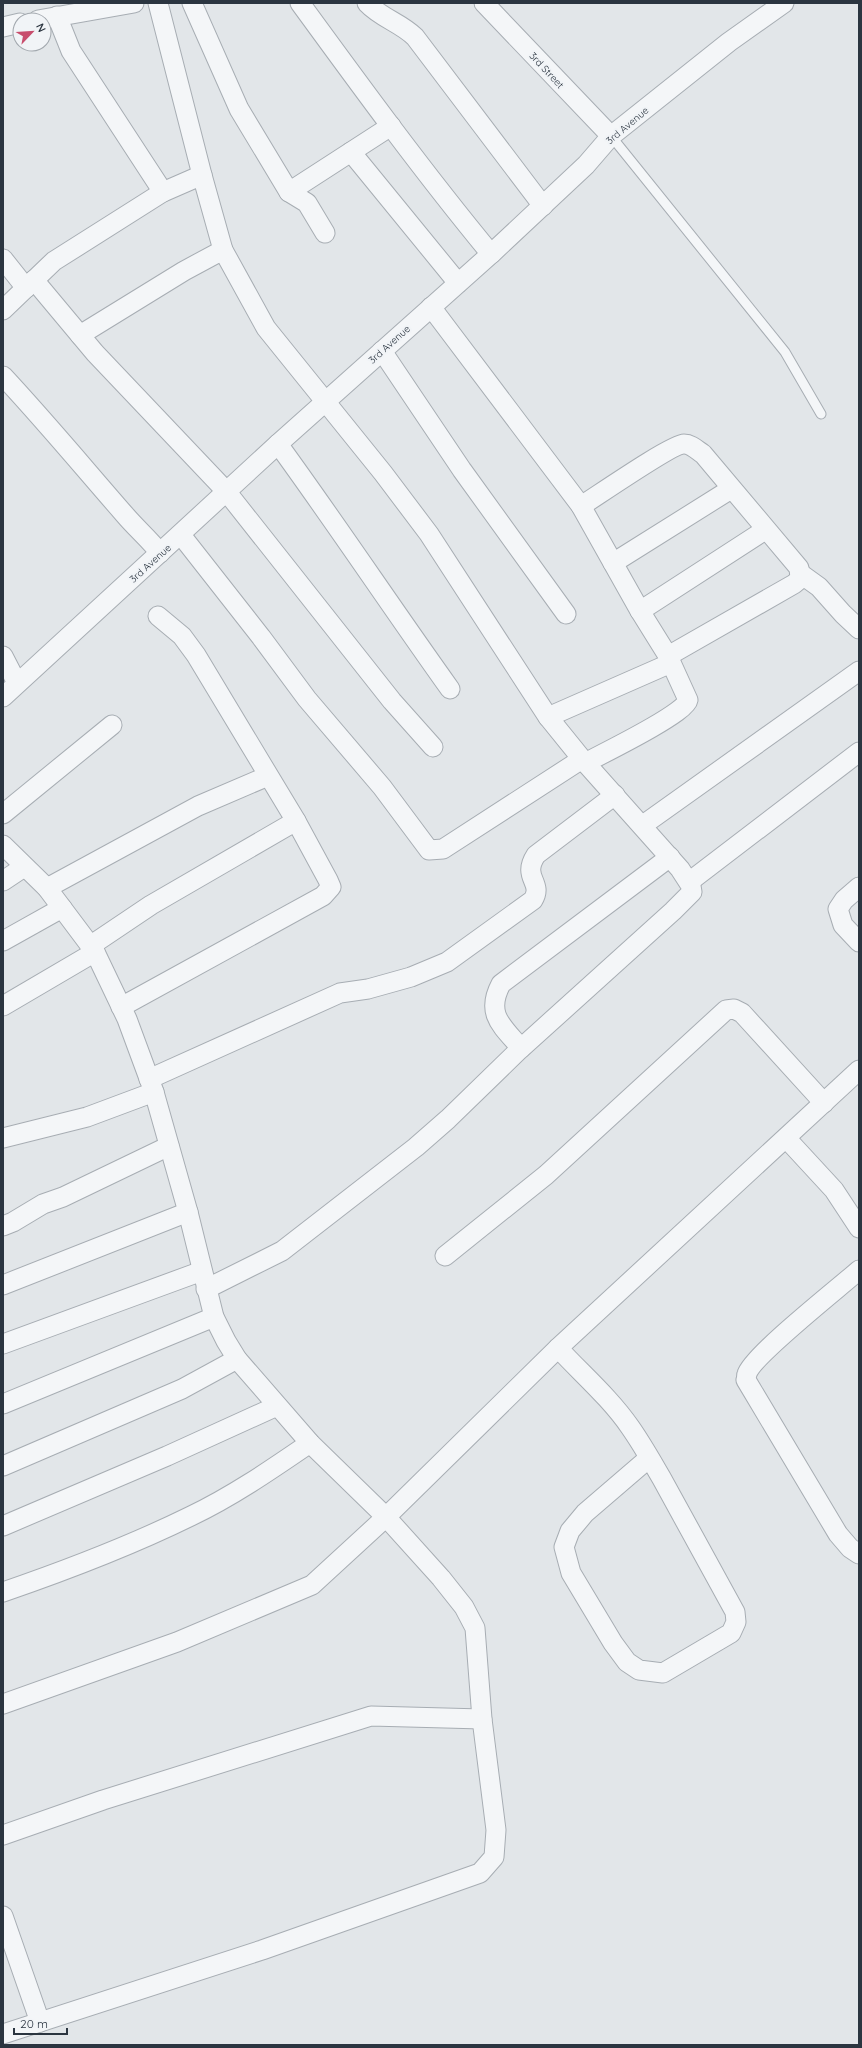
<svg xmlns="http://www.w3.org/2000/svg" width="862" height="2048" font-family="Quicksand,sans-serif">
  <rect width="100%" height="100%" fill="#e2e6e9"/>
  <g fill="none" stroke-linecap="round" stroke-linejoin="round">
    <g stroke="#a7adb3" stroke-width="11">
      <path id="lane" d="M611,136L785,352L821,414"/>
    </g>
    <g stroke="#a7adb3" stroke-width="21">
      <g id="street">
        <path d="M158,3L202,175L223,250L266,328L383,473L429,534L548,717L582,759L680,869L691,886L692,892L673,911L518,1051L448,1119L416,1147L282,1251L206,1289"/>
        <path d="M192,3L239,109L289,192L307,203L325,233"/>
        <path d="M300,3C362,88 424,173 491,254"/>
        <path d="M367,3C381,18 401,23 415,37L543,206"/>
        <path d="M484,3L611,136"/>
        <path d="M57,16L71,51L163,192"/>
        <path d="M38,20L134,3"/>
        <path d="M3,27L20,23"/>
        <path d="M351,152L458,283"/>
        <path d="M289,192L391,126"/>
        <path d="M3,259L26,288"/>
        <path d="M34,280L95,353L226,491L392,701L433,747"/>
        <path d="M431,307L581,506L640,611L668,656L688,700C686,713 602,754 585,763"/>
        <path d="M3,310L54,261L163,192L202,175"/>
        <path d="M80,335L184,271L223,250"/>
        <path d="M382,351L462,470L566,614"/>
        <path d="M3,376C45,421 84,468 125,515C136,528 149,539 160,553"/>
        <path d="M278,444C337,525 392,608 450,689"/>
        <path d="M581,506C597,496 672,444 684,444C691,444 697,450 703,454L799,568L800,579L794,584L668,656"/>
        <path d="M181,535L261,637L307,699L382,787L429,850L443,849L582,759"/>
        <path d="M613,563L731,489"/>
        <path d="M801,574L819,587L843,614L859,629"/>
        <path d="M640,611L765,530"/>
        <path d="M3,656L17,683"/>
        <path d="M3,697L278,444L491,254L586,165L611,136L729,42L784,3"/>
        <path d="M548,717L671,663"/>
        <path d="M3,814L112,725"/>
        <path d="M643,825L859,671"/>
        <path d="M3,845L47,888L95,952L127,1019L154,1092L188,1212L214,1317L226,1341L237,1359L310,1443L386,1517L441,1578L464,1607L475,1628L482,1719L496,1830L494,1857L480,1873L262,1950L3,2034"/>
        <path d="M3,881L24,867"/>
        <path d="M689,882L859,752"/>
        <path d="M859,887L844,900L838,909L843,925L859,942"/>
        <path d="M47,888L198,806L268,776"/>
        <path d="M3,941L62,908"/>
        <path d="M90,946L151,905L296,821"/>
        <path d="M3,1006L95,952"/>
        <path d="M121,1007L323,896L331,887L328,880L296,821L196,655L182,636L158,616"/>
        <path d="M521,1048C502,1026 485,1014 501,984L670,857"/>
        <path d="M149,1079L340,993L368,989L411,977L447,962L533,900C544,882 521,878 536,855L615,795"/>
        <path d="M3,1138L87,1117L154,1092"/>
        <path d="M786,1138L834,1190L859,1228"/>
        <path d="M3,1226L13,1222L43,1204L63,1197L169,1146"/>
        <path d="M445,1256L546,1175L726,1010L734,1009L742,1013L824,1103"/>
        <path d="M859,1270C840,1287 752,1356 747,1374C746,1376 747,1378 746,1380L838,1534L850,1548L859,1554"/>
        <path d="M3,1285L188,1212"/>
        <path d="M3,1344L202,1271"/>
        <path d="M558,1348C582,1374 610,1398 630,1427C642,1444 652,1462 662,1479L735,1612L736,1622L731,1633L663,1673L639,1670L627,1662L613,1643L571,1573L564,1547L570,1531L585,1513L649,1458"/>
        <path d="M3,1404L214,1317"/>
        <path d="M3,1466L182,1389L237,1359"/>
        <path d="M3,1526L167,1456L277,1406"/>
        <path d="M3,1592C67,1570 130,1546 191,1516C233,1496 272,1469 310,1443"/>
        <path d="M3,1704L177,1642L312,1585L386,1517L558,1348L859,1070"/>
        <path d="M3,1835L103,1800L371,1716L482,1719"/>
        <path d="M3,1916L40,2022"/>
      </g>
    </g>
    <use href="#lane" stroke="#f4f6f8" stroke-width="9"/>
    <use href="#street" stroke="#f4f6f8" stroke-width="19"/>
  </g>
  <g text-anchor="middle" stroke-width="4" stroke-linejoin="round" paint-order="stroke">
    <g font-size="10" fill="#2b3540" stroke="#f1f4f7">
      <text transform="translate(547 70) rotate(47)" y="4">3rd Street</text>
      <text transform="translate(627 125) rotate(-40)" y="4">3rd Avenue</text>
      <text transform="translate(389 344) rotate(-42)" y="4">3rd Avenue</text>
      <text transform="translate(150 563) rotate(-42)" y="4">3rd Avenue</text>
    </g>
  </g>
  <rect width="862" height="2048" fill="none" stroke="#2b3540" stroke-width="8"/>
  <g transform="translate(32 32) rotate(65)"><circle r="19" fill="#f1f4f7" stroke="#a2a8ae"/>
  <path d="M0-3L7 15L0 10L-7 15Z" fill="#c84d6d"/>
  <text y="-6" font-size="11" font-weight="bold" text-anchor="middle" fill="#2b3540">N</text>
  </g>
  <path d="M14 2028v6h53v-6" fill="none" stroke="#2b3540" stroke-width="2"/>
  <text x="20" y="2028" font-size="12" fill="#2b3540" stroke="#f1f4f7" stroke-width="3" paint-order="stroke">20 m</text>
</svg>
